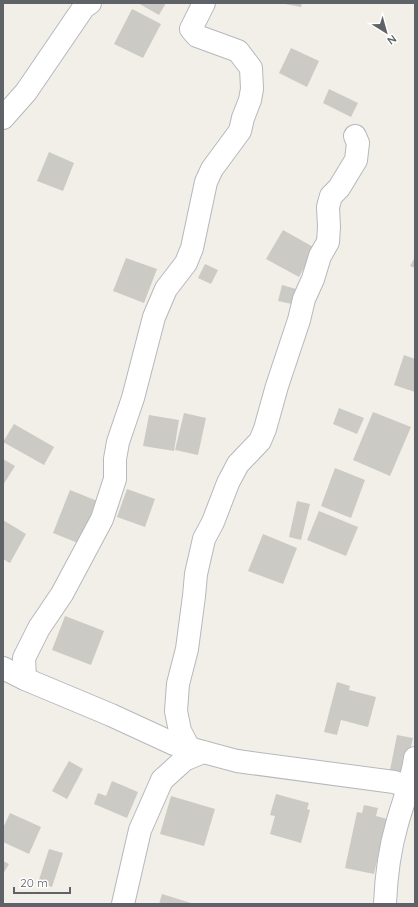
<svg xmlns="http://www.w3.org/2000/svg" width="418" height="907" font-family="Quicksand,sans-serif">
  <rect width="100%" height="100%" fill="#f1efe8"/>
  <g fill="#cccac5">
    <path d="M138,3H166L159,15Z"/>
    <path d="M280,3H302L301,7Z"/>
    <path d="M132,9L161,24L143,58L114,44Z"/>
    <path d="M291,48L319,61L307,87L279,73Z"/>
    <path d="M329,89L358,103L351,117L323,103Z"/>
    <path d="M49,152L74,163L63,191L37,181Z"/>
    <path d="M283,230L315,248L299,277L266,259Z"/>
    <path d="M415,257V268L410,266Z"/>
    <path d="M126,258L157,269L144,303L113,291Z"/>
    <path d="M205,264L218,270L211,284L198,278Z"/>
    <path d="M282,285L296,289L292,304L278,301Z"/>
    <path d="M404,355L415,359V392L394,385Z"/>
    <path d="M339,408L364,418L357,434L333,424Z"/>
    <path d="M373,412L411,427L390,476L353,460Z"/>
    <path d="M184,413L206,418L198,455L175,450Z"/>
    <path d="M149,415L179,420L174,451L143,446Z"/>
    <path d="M14,424L54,447L44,465L3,442Z"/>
    <path d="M3,459L15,466L3,485Z"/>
    <path d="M335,468L365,480L351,518L321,506Z"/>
    <path d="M127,489L155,499L145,527L117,517Z"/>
    <path d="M70,490L100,502L83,545L53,533Z"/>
    <path d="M297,501L310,504L301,540L289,537Z"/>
    <path d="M319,511L358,527L346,556L307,540Z"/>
    <path d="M3,520L26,534L10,563L3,559Z"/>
    <path d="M263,534L297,548L283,584L248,571Z"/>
    <path d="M65,616L104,631L91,665L52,650Z"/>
    <path d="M337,682L350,686L349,690L376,697L368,727L341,720L337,735L324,732Z"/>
    <path d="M397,735L413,738L405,773L390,770Z"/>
    <path d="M69,761L83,769L67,799L52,791Z"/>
    <path d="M112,781L138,792L127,818L94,804L98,793L106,796Z"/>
    <path d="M276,794L309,803L307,809L310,810L301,843L270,834L275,816L270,815Z"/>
    <path d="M171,796L215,809L204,846L160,834Z"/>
    <path d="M364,805L378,808L376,816L387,819L374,874L345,868L357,812L362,813Z"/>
    <path d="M10,813L41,827L29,854L3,842V828Z"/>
    <path d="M49,849L63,853L52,887L38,883Z"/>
    <path d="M3,861L9,864L3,874Z"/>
    <path d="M162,894L194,904H159Z"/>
  </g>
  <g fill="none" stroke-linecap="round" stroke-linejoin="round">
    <g stroke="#b5b8bc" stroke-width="24">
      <g id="minor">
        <path d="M3,118L26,92L84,7L90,3"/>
        <path d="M3,668L25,679L111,715L174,744L237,761L394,782L415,789"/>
        <path d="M25,679L24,658L39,628L62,594L102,519L115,479V459L118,442L133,398L154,317L166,289L186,263L192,248L206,182L212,169L240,131L243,118L250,100L252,89L251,68L238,51L197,36L191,29L204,3"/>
        <path d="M189,748L180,731L176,711L178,684L187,649L194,596L196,574L204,539L213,522L228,483L238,464L260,441L265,429L277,386L299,320L304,299L313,279L320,256L328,242L329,227L328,207L331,196L339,188L356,160L358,143L355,136"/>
        <path d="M123,904L140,830L162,780L184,760L203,752"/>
        <path d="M385,904C386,879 390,848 397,824C403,802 412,781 415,758"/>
      </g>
    </g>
    <use href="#minor" stroke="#fff" stroke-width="22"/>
  </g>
  <rect width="418" height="907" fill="none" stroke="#5f6368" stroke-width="8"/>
  <g transform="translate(386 32) rotate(143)" stroke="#ffffff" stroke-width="3" paint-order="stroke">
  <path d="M0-3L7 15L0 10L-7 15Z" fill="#5f6368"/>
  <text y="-6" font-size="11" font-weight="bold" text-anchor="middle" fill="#5f6368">N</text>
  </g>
  <path d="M14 887v6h56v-6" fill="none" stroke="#5f6368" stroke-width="2"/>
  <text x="20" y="887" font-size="12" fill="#5f6368" stroke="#ffffff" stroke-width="3" paint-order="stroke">20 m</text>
</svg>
